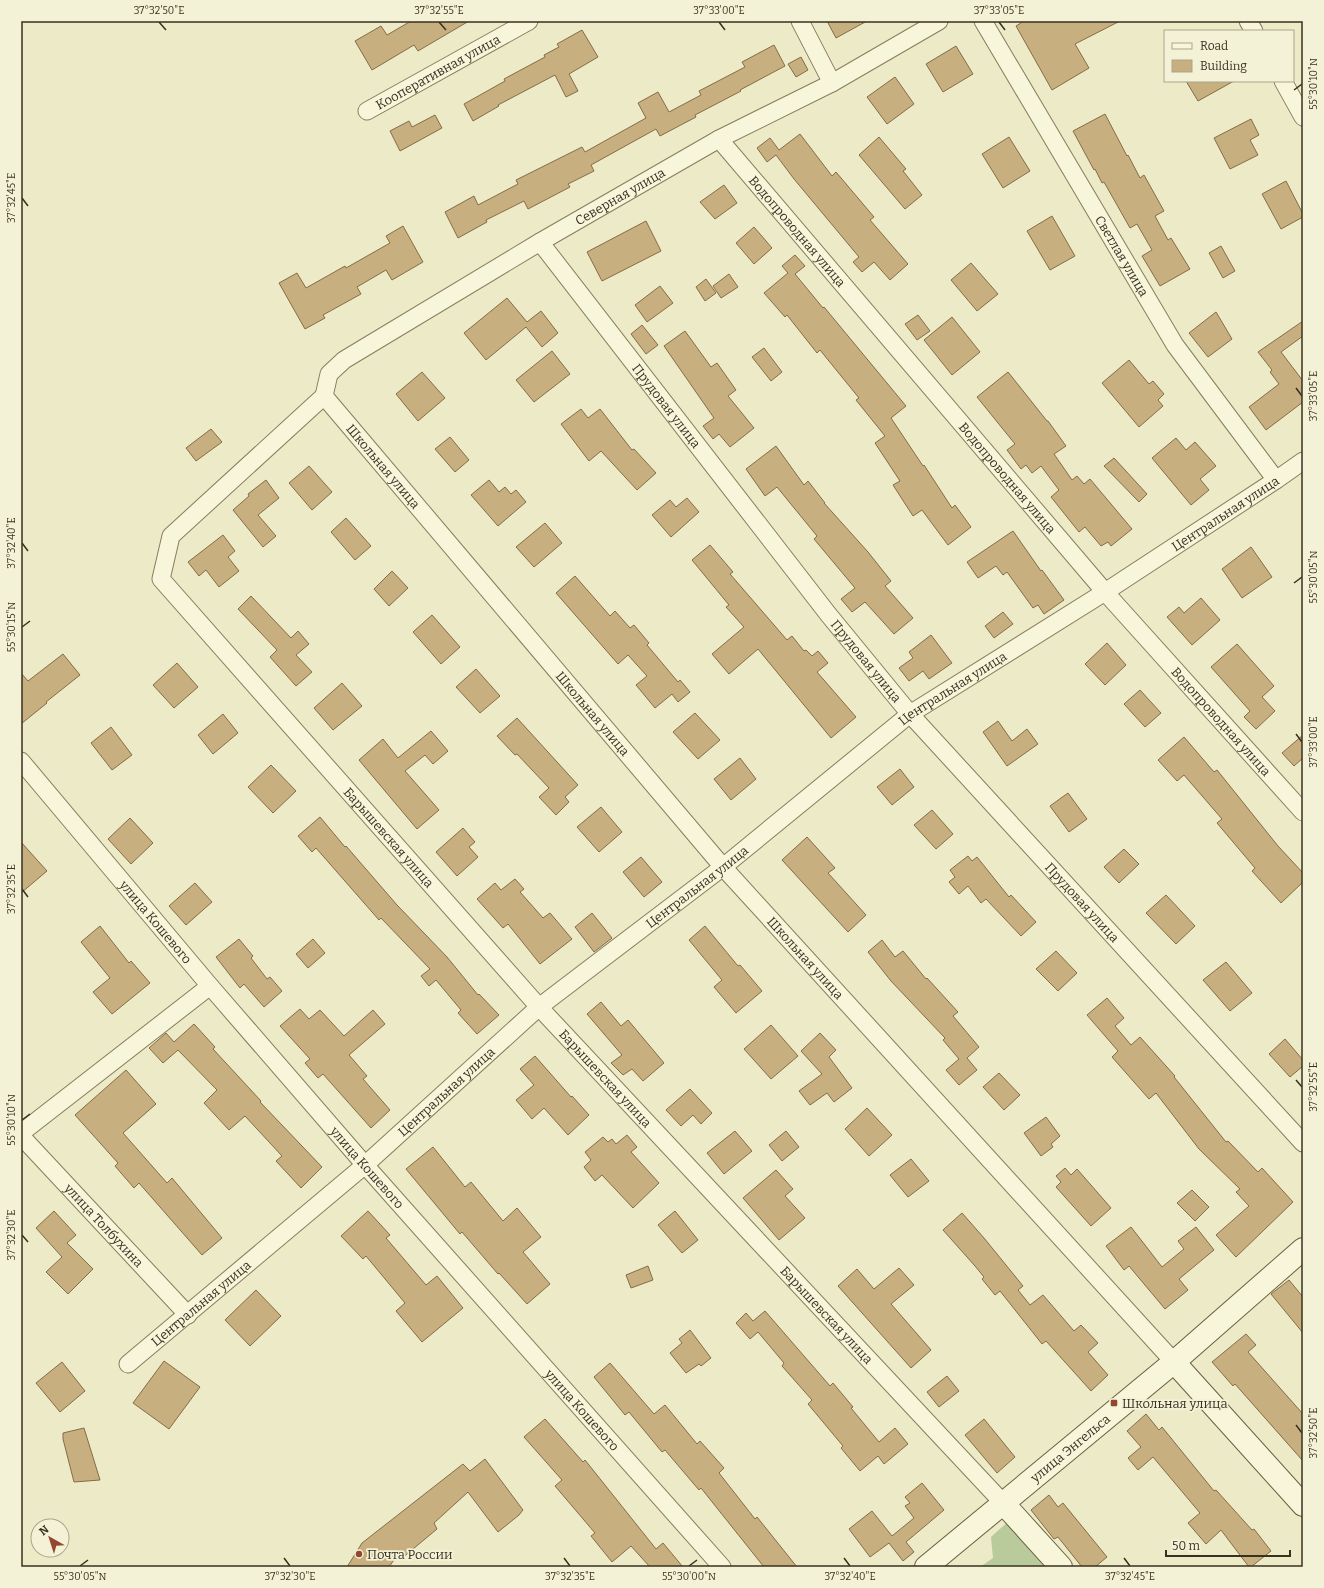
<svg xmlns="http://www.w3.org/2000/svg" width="1324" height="1588" font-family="Bitter,serif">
  <rect width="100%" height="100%" fill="#eceac7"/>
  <path fill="#b9ca9b" d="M1011,1519L1054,1567H980L993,1558L991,1537Z"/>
  <g fill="#c8af7f" stroke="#856d45">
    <path d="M411,21H469L418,51L414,45L372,70L355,41L381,26L387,35Z"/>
    <path d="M827,21H867L836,38Z"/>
    <path d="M1024,21H1120L1075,44L1089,68L1052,90L1016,26Z"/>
    <path d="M582,30L598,57L569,74L578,91L566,97L555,75L498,105L499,106L473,121L464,104L505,81L504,79L545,57L544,55L559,47L557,44Z"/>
    <path d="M774,45L785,66L740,90L741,91L695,115L696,117L660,136L656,129L591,165L594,171L568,184L570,187L528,209L524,201L486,220L487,222L458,238L445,212L474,196L478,205L518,184L516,180L582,147L585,152L646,118L638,103L658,92L669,112L701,95L699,91L745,67L742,62Z"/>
    <path d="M956,46L973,74L943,92L926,64Z"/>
    <path d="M801,57L808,70L796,77L788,64Z"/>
    <path d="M895,77L914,104L887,124L867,97Z"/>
    <path d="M1186,81H1234L1198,101Z"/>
    <path d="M1105,114L1127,156L1128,155L1140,178L1144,175L1164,211L1155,216L1168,240L1171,238L1190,269L1160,286L1142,256L1152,250L1137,224L1130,228L1104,182L1102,183L1095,169L1094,170L1073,131Z"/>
    <path d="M435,115L442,128L400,151L390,131L409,121L412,127Z"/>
    <path d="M1251,119L1259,135L1250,140L1258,155L1230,169L1214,138Z"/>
    <path d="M800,134L832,176L836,172L874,217L870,220L908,264L890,280L874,262L862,272L853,262L859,257L794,179L776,155L767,162L757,148L770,138L779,150Z"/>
    <path d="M879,137L906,169L903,171L922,195L905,209L859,155Z"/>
    <path d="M1009,137L1030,171L1003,188L982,154Z"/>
    <path d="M1286,181L1303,214V217L1281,229L1262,194Z"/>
    <path d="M724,185L737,203L715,219L700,202Z"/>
    <path d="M1052,216L1075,256L1050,270L1027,231Z"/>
    <path d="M646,221L661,251L602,281L587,252Z"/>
    <path d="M403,226L423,262L392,280L386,270L357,287L361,294L323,315L325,318L305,329L279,283L297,273L306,288L345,266L346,268L390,243L386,236Z"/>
    <path d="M754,227L772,248L754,264L736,243Z"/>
    <path d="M1221,246L1235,271L1223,278L1209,253Z"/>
    <path d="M795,255L805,266L795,274L823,308L824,307L906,406L891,418L923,466L924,465L952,508L955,505L971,527L948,545L922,510L913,516L893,485L900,481L875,443L885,436L856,400L859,398L820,350L817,353L787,315L785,317L764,293L788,273L782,266Z"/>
    <path d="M971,263L998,294L977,311L951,280Z"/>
    <path d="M729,274L738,287L721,298L713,286Z"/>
    <path d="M706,279L716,293L705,301L696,287Z"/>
    <path d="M660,286L673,303L647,322L635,305Z"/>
    <path d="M507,298L527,322L541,311L558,333L542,347L526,327L486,360L464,333Z"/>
    <path d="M1216,312L1232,339L1208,357L1189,333Z"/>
    <path d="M918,315L930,331L917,340L905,324Z"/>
    <path d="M952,317L980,352L952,375L924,340Z"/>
    <path d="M1303,321V336L1281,352L1303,381V402L1266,430L1249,407L1279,384L1270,372L1272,370L1258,352Z"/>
    <path d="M642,325L658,345L646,354L631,334Z"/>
    <path d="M685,331L711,367L717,363L736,390L728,396L754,428L730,447L719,434L713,439L703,426L714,418L664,346Z"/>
    <path d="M764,348L782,372L771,381L752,357Z"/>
    <path d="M552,351L570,374L534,402L516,380Z"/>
    <path d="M1129,360L1149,384L1153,381L1164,394L1158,400L1163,406L1139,427L1102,383Z"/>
    <path d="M422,372L445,398L418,421L396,394Z"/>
    <path d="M1008,372L1047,421H1048L1066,446L1054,454L1072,480L1077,476L1084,484L1090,479L1132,529L1111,546L1108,542L1101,546L1085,527L1079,532L1051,497L1059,490L1041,466L1032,473L1026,465L1021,469L1007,450L1015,444L977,397Z"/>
    <path d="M581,409L588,418L600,409L632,450L634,449L656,473L637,490L601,451L589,461L561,424Z"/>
    <path d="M211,429L222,442L196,461L186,448Z"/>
    <path d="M450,437L469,460L455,472L435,449Z"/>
    <path d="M1176,438L1186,450L1195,442L1216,466L1200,479L1209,490L1191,505L1152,458Z"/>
    <path d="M776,446L804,485L808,481L825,503H824L868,552L891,581L885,586L913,618L894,634L865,602L852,612L841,599L855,588L814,539L817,536L777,487L765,496L746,469Z"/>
    <path d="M1114,458L1147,494L1139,502L1104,466Z"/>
    <path d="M309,466L332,492L312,510L289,483Z"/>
    <path d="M266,480L279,498L258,515L276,536L263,547L233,510L249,496L248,494Z"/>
    <path d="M489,480L499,492L505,487L511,494L516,490L526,502L498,526L471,495Z"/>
    <path d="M687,498L699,512L671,537L652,515L670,500L676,507Z"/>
    <path d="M346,518L371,546L355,560L331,532Z"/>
    <path d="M545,523L562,543L534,567L516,547Z"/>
    <path d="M1013,531L1041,571L1042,570L1064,600L1044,614L1038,605L1033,608L1007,572L1003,575L996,566L978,578L967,562Z"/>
    <path d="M223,535L235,551L228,557L239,571L219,587L206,570L199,576L188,562Z"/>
    <path d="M710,545L733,572L730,574L787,640L792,636L804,651L806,650L812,656L818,651L828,663L817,672L856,717L831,738L758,649L729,674L712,654L744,627L726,607L729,605L692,560Z"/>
    <path d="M1251,547L1272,577L1242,598L1222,569Z"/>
    <path d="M392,571L408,588L389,606L374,589Z"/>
    <path d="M575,576L610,616L615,611L630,628L634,625L649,643L647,645L678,682L680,680L690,692L678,702L672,694L655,708L636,685L647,676L628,655L618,664L556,593Z"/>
    <path d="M251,596L291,638L298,631L309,644L296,655L312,672L296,686L270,657L277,650L238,609Z"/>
    <path d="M1201,598L1220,620L1192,645L1167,617L1179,607L1184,613Z"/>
    <path d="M1003,612L1013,624L994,638L985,626Z"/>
    <path d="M432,615L460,647L441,664L413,632Z"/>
    <path d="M931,635L952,663L929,679L923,671L909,681L899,668L913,658L909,652Z"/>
    <path d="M1107,643L1126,665L1105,685L1085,664Z"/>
    <path d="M1237,644L1274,686L1262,697L1275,711L1256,729L1244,717L1250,711L1211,667Z"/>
    <path d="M63,654L80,675L46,702L47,703L21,724V673L28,681Z"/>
    <path d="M177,663L198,687L174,708L153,685Z"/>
    <path d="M476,669L500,696L480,713L456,687Z"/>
    <path d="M342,683L362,706L333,730L314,708Z"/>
    <path d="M1140,690L1161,713L1145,727L1124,704Z"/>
    <path d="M695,713L720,740L698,759L673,732Z"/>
    <path d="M223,714L238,733L213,754L198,735Z"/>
    <path d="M517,718L578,785L565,797L569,802L556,815L539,797L549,788L517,754L515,755L497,736Z"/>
    <path d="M998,721L1012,741L1027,729L1038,744L1007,766L983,732Z"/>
    <path d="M111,727L132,755L112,770L91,743Z"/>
    <path d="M431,731L448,751L433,764L425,755L405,771L439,810L417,829L359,760L383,739L398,758Z"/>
    <path d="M1303,735V758L1294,766L1282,753Z"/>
    <path d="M1184,737L1214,772L1217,770L1278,846L1303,873V882L1281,903L1252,871L1255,868L1217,823L1222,819L1184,775L1177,781L1158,760Z"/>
    <path d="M740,758L756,779L731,800L714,779Z"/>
    <path d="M271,765L296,791L273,813L248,787Z"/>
    <path d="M900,769L914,787L892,805L877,787Z"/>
    <path d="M1068,793L1087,819L1069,832L1050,806Z"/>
    <path d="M601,807L622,832L599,852L577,827Z"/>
    <path d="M932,810L953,834L936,849L914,825Z"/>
    <path d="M320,817L345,847L346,846L397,905L447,957L478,995L479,994L499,1015L477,1034L458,1013L461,1010L436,980L429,986L421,976L430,969L381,918L379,920L316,848L312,852L298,836Z"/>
    <path d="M130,818L153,843L131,864L108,839Z"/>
    <path d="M463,828L475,842L469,847L478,857L457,876L436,852Z"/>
    <path d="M807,837L835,868L828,873L866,915L848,932L782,860Z"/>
    <path d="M21,842L47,871L21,893Z"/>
    <path d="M1124,849L1139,864L1119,883L1104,867Z"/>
    <path d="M968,856L972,861L977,857L1009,897L1011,895L1036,922L1021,936L986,899L981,903L968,886L959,894L949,882L955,877L950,870Z"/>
    <path d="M641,857L662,882L644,897L623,872Z"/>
    <path d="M515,879L524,889L520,892L543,918L550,913L572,939L540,964L508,924L503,928L477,899L495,883L501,890Z"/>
    <path d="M195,883L212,902L186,925L169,906Z"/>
    <path d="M1166,895L1195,926L1176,944L1146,913Z"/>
    <path d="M592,913L612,938L594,952L575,927Z"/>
    <path d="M100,926L129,963L131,961L150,983L112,1014L93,992L110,978L81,942Z"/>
    <path d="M705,926L738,966L740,965L762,991L736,1013L714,987L722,980L689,940Z"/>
    <path d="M239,939L253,956L251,958L267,979L270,977L282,991L264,1007L244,984L240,988L216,957Z"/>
    <path d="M313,939L325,953L308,968L296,954Z"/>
    <path d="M882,940L895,957L903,951L926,979L927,978L958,1012L953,1016L979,1047L967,1058L977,1070L959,1085L946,1070L959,1059L943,1040L945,1038L891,981L868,952Z"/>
    <path d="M1056,951L1077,973L1058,991L1036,969Z"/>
    <path d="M1226,962L1252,993L1230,1011L1203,980Z"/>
    <path d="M1107,998L1124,1018L1115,1026L1131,1045L1140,1037L1175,1076L1174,1077L1226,1142L1228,1141L1258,1172L1262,1168L1293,1202L1236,1257L1216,1235L1249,1206L1236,1192L1240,1189L1199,1149L1156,1093L1149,1099L1112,1057L1118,1051L1087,1015Z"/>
    <path d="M601,1002L621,1026L628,1020L664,1063L643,1081L632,1069L623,1075L611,1063L622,1055L587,1014Z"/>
    <path d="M300,1009L309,1019L320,1010L344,1036L373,1010L385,1024L349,1055L367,1076L363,1079L390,1110L371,1128L323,1074L318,1078L305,1063L310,1059L280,1026Z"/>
    <path d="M194,1024L215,1047L213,1049L261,1101L260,1102L322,1167L301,1188L276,1161L282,1156L245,1116L229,1130L204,1103L217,1090L178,1050L163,1063L149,1048L166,1033L174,1042Z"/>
    <path d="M771,1025L798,1056L771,1079L744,1049Z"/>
    <path d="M820,1033L836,1050L829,1057L852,1088L834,1102L827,1093L810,1105L799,1091L822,1074L801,1051Z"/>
    <path d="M1285,1039L1303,1060V1066L1290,1077L1269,1054Z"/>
    <path d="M535,1056L571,1097L572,1096L589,1115L568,1135L544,1108L532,1119L516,1100L534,1085L520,1069Z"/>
    <path d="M126,1070L156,1104L123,1133L167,1183L172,1178L222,1238L202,1255L139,1183L134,1188L115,1166L118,1163L75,1115Z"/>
    <path d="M999,1073L1020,1095L1004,1110L983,1087Z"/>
    <path d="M690,1089L712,1113L701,1124L693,1115L681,1126L666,1110Z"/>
    <path d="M867,1108L892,1135L869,1156L845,1129Z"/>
    <path d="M1046,1117L1060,1136L1051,1144L1053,1147L1041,1156L1024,1133Z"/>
    <path d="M735,1131L752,1151L724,1174L707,1153Z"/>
    <path d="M786,1131L799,1147L782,1161L769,1145Z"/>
    <path d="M627,1135L637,1147L631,1152L659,1183L633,1208L602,1175L595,1181L584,1167L591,1160L585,1152L603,1137L608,1142L612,1139L616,1144Z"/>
    <path d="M433,1147L465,1187L471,1182L503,1221L517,1208L541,1237L523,1252L550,1284L527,1304L499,1273L498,1274L462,1232L460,1234L406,1169Z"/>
    <path d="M911,1159L929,1181L908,1197L890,1175Z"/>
    <path d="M1065,1168L1071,1175L1077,1169L1111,1208L1091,1226L1056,1187L1061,1182L1056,1176Z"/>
    <path d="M776,1170L793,1189L785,1196L805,1218L779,1240L743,1198Z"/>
    <path d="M1192,1190L1209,1207L1195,1221L1177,1203Z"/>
    <path d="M54,1211L76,1235L67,1243L93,1269L68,1294L46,1272L62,1257L36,1228Z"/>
    <path d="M368,1211L390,1235L386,1238L426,1285L437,1276L463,1308L422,1342L396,1311L405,1303L366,1256L363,1259L341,1236Z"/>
    <path d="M675,1211L698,1240L682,1253L658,1225Z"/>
    <path d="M962,1213L984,1238L1023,1286L1018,1290L1030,1305L1043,1295L1074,1331L1081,1325L1098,1343L1088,1352L1108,1375L1091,1391L1046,1341L1042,1344L1000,1291L995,1295L982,1279L984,1277L975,1266L943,1230Z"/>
    <path d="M1131,1227L1162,1267L1184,1249L1178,1241L1196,1227L1214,1250L1179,1279L1188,1290L1165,1309L1129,1266L1124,1270L1106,1246Z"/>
    <path d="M648,1266L653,1280L631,1288L626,1275Z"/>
    <path d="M899,1268L914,1285L891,1304L931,1350L911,1368L838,1286L857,1269L874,1289Z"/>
    <path d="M1289,1280L1303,1297V1333L1271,1294Z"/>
    <path d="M256,1290L281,1316L250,1346L225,1320Z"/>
    <path d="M765,1311L830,1386L833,1383L853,1407L851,1408L879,1442L895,1428L908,1444L884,1464L878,1456L860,1471L841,1448L843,1446L808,1404L812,1400L782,1366L784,1363L758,1332L750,1339L736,1323L746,1313L753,1321Z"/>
    <path d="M690,1330L711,1358L701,1366L699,1364L686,1373L670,1353L682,1343L679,1339Z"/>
    <path d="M1246,1334L1256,1345L1248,1352L1303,1414V1461L1235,1384L1233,1386L1212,1362Z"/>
    <path d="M164,1361L200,1387L169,1429L133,1403Z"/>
    <path d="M62,1362L85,1391L60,1412L36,1383Z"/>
    <path d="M610,1363L654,1414L665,1405L697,1444L700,1441L724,1468L719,1473L755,1519L757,1517L797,1567H764L701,1488L699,1490L665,1450L662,1452L629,1412L625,1415L594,1377Z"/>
    <path d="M947,1376L959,1391L939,1407L927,1392Z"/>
    <path d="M1146,1414L1159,1430L1162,1427L1214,1491L1216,1490L1252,1530L1254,1529L1271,1551L1251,1567H1249L1221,1530L1206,1544L1188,1523L1200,1513L1153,1457L1138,1470L1128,1458L1141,1447L1127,1431Z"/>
    <path d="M545,1419L583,1462L585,1460L656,1549L663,1543L683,1567H650L631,1546L612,1562L591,1536L595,1533L555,1486L562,1480L524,1437Z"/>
    <path d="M984,1419L1015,1457L997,1473L965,1435Z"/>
    <path d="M84,1428L100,1480L74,1482L63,1439V1433Z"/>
    <path d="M485,1459L523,1510L519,1515L498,1532L468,1492L434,1523L437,1529L401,1559L396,1557L389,1567H347L362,1543L463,1464L470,1471Z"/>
    <path d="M922,1483L944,1510L906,1542L914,1552L903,1561L889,1543L870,1557L849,1529L872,1511L892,1536L914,1518L905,1506L910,1503L905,1497Z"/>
    <path d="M1049,1495L1058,1507L1063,1503L1107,1557L1095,1567H1082L1058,1537L1054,1539L1031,1510Z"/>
  </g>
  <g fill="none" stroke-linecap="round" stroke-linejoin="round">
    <g stroke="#877d5d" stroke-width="19">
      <g id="street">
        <path d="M800,21L832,83"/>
        <path id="s1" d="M983,21L1175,345L1276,480"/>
        <path d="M1248,21L1254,31"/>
        <path d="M1283,81L1303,117"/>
        <path id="s2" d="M367,111L529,21"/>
        <path id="s3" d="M719,139L1105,592L1303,812"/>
        <path id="s4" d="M540,242L828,614L910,714L1303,1143"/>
        <path id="s5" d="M324,396L171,536L161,579L539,1007L1004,1504"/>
        <path id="s6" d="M324,396L723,867L1174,1362"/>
        <path id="s7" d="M324,396L329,374L344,360L540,242L719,139L832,83L939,21"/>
        <path id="s8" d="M21,761L210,986L365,1165L722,1567"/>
        <path d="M21,1133L210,986"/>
        <path id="s9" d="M21,1136L188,1315"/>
        <path id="s10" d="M128,1364L365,1165L539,1007L723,867L910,714L1105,592L1276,480L1303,461"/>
      </g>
    </g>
    <g stroke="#695e40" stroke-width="24">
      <g id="secondary">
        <path d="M1174,1362L1303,1505"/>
        <path d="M1004,1504L1061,1567"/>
        <path id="s11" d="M926,1567L1174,1362L1303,1249"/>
      </g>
    </g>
    <use href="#street" stroke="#f7f5da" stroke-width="17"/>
    <use href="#secondary" stroke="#f7f5da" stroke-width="22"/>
  </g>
  <path fill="none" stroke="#383120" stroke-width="1.5" d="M159,22L166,30M439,22L446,30M719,22L725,30M999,22L1005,30M1294,90L1302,84M22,198L28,206M1296,388L1302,396M22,543L28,551M1294,583L1302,577M22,627L30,621M1296,734L1302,742M22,889L28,897M1296,1080L1302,1087M22,1120L30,1114M22,1235L28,1242M1296,1425L1302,1433M284,1558L290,1566M564,1558L570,1566M844,1558L850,1566M1124,1558L1130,1566M80,1566L88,1560M689,1566L697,1560"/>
  <g fill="#934731" stroke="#f4f2d6" stroke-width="1.5">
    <rect x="1110" y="1399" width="8" height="8" rx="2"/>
    <circle cx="359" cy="1554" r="4"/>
  </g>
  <g text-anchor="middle" stroke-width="3.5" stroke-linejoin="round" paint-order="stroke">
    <g font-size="13" fill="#383120" stroke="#f4f2d6">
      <text dy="5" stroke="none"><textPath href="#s2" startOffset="81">Кооперативная улица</textPath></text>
      <text dy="5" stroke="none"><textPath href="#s7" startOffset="364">Северная улица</textPath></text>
      <text dy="5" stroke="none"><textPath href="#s3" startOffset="121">Водопроводная улица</textPath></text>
      <text dy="5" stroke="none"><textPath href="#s1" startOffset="273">Светлая улица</textPath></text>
      <text dy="5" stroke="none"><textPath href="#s4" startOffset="207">Прудовая улица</textPath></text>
      <text dy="5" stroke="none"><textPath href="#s6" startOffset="92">Школьная улица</textPath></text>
      <text dy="5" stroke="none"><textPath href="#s3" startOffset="445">Водопроводная улица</textPath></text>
      <text dy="5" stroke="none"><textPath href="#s10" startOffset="1391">Центральная улица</textPath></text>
      <text dy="5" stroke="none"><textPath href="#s4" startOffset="531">Прудовая улица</textPath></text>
      <text dy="5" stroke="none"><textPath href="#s10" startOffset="1067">Центральная улица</textPath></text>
      <text dy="5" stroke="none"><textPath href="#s6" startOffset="416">Школьная улица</textPath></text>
      <text dy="5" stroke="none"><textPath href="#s3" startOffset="769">Водопроводная улица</textPath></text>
      <text dy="5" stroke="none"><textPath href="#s5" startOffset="596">Барышевская улица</textPath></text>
      <text dy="5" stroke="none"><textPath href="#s10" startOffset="743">Центральная улица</textPath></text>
      <text dy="5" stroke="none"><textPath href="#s4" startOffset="855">Прудовая улица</textPath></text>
      <text dy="5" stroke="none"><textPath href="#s8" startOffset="210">улица Кошевого</textPath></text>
      <text dy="5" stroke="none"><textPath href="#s6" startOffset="740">Школьная улица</textPath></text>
      <text dy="5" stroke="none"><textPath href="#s5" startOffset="920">Барышевская улица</textPath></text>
      <text dy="5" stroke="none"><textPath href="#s10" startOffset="419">Центральная улица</textPath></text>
      <text dy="5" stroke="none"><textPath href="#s8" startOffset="534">улица Кошевого</textPath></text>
      <text dy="5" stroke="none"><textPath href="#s9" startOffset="122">улица Толбухина</textPath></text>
      <text dy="5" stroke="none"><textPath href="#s10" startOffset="95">Центральная улица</textPath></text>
      <text dy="5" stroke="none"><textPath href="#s5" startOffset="1244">Барышевская улица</textPath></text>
      <text dy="5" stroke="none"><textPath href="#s8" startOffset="858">улица Кошевого</textPath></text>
      <text dy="5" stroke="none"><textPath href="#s11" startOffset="187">улица Энгельса</textPath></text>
    </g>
    <g font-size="13" fill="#383120" stroke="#f4f2d6" text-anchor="start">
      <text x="1122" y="1408">Школьная улица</text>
      <text x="367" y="1559">Почта России</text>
    </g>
  </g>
  <rect width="1324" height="1588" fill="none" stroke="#f4f2d6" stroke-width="44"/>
  <rect x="1164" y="30" width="130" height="52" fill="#f4f2d6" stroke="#a9a58d"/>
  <rect x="1172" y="43" width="20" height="6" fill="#f7f5da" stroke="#a9a58d"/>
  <text x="1200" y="50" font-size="12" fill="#383120">Road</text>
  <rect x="1172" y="60" width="20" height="12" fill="#c8af7f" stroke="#a9a58d"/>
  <text x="1200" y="70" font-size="12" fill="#383120">Building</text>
  <g transform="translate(50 1538) rotate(321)"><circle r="19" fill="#f4f2d6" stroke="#a9a58d"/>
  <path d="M0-3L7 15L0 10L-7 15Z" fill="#934731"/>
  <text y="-6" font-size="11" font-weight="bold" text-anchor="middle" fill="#383120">N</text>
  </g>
  <path d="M1166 1550v6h124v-6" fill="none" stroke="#383120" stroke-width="2"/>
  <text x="1172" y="1550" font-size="12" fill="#383120" stroke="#f4f2d6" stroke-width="3" paint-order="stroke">50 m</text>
  <rect x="22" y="22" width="1280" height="1544" fill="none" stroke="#383120" stroke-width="1.5"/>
  <g font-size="10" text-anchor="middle" fill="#383120">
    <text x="159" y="14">37°32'50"E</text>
    <text x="439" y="14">37°32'55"E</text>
    <text x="719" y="14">37°33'00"E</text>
    <text x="999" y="14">37°33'05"E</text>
    <text transform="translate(1313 84) rotate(-90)" y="4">55°30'10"N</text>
    <text transform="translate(11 198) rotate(-90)" y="4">37°32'45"E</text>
    <text transform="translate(1313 396) rotate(-90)" y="4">37°33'05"E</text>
    <text transform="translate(11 543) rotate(-90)" y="4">37°32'40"E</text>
    <text transform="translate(1313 577) rotate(-90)" y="4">55°30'05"N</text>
    <text transform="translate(11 627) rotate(-90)" y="4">55°30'15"N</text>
    <text transform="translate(1313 742) rotate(-90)" y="4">37°33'00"E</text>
    <text transform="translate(11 889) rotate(-90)" y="4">37°32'35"E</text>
    <text transform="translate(1313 1087) rotate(-90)" y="4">37°32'55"E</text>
    <text transform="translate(11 1120) rotate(-90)" y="4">55°30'10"N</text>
    <text transform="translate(11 1235) rotate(-90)" y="4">37°32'30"E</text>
    <text transform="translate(1313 1433) rotate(-90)" y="4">37°32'50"E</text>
    <text x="80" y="1580">55°30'05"N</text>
    <text x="290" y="1580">37°32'30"E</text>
    <text x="570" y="1580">37°32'35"E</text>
    <text x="689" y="1580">55°30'00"N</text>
    <text x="850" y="1580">37°32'40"E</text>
    <text x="1130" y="1580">37°32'45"E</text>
  </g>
</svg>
